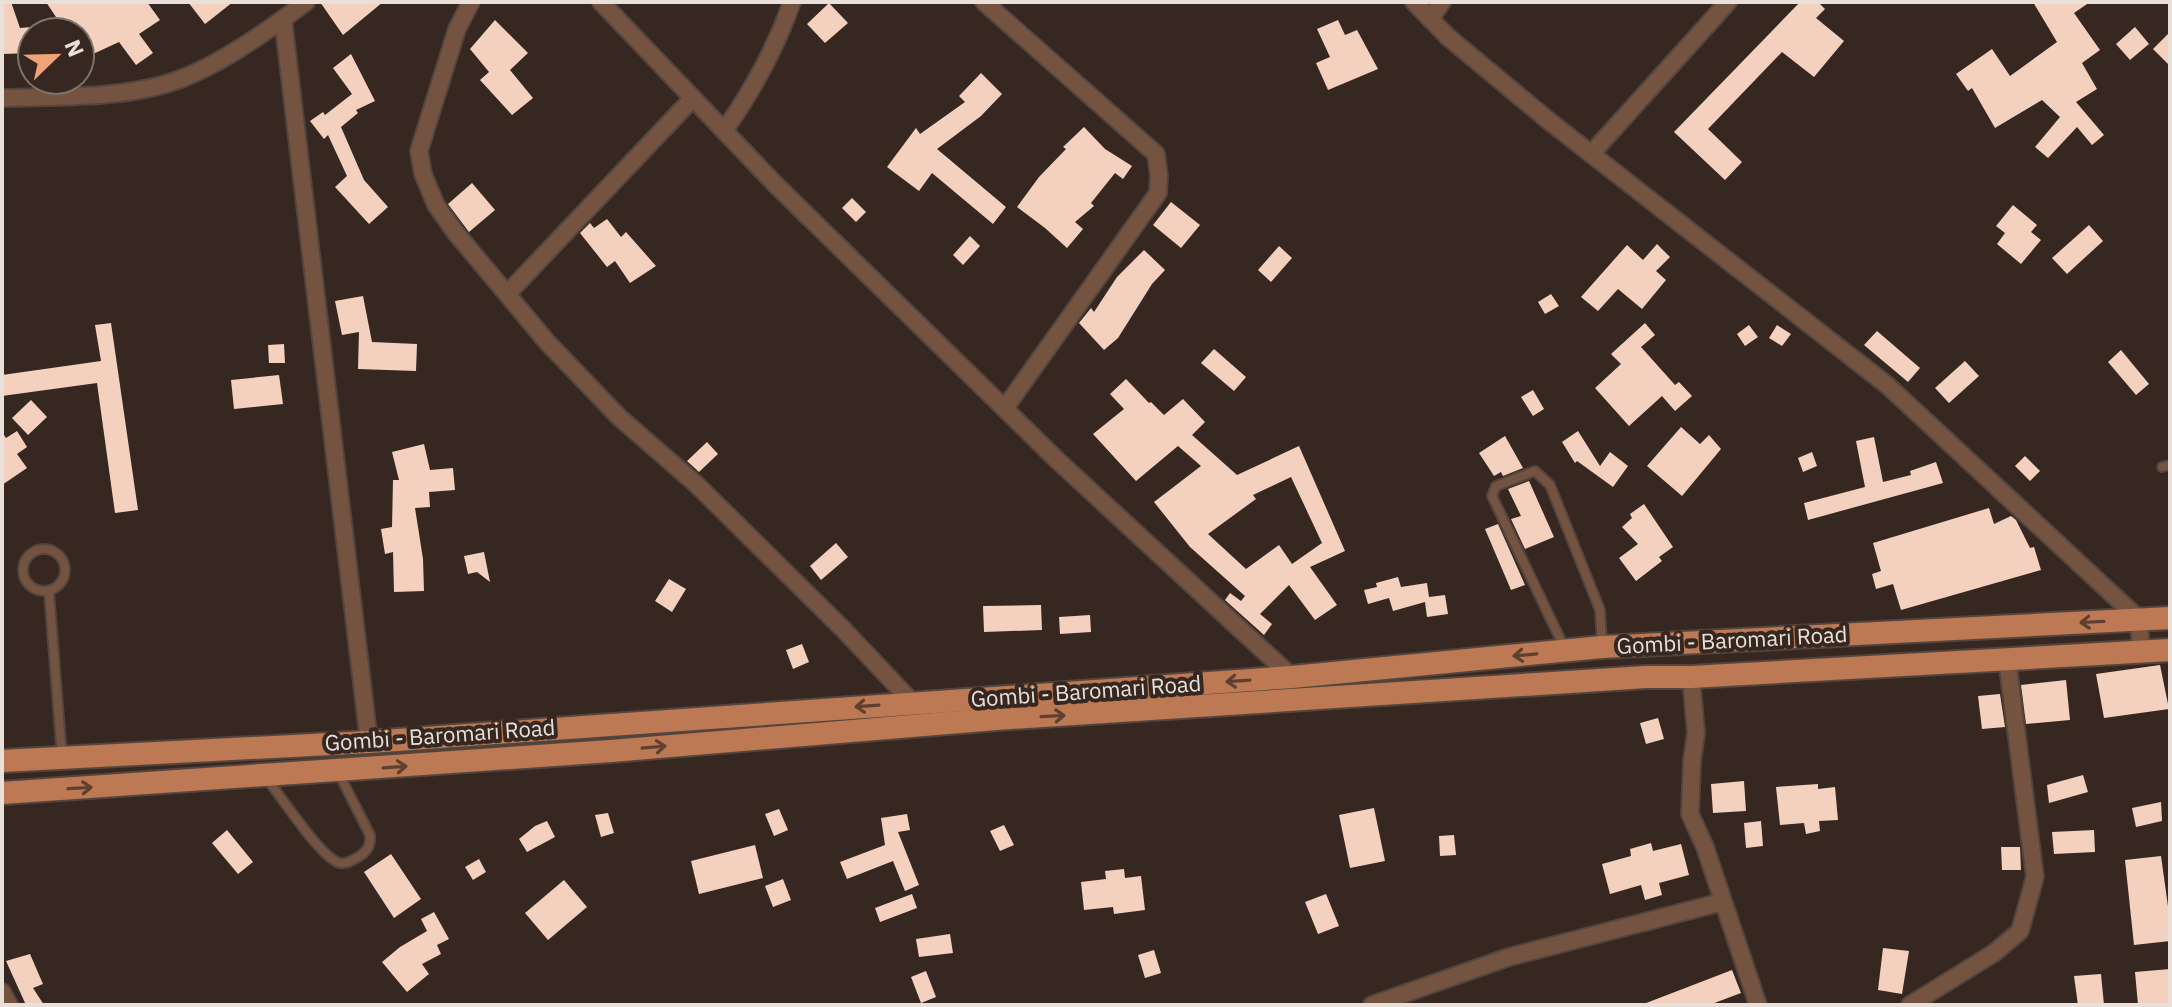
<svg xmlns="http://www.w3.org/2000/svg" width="2172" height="1007" font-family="'IBM Plex Sans',sans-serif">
  <rect width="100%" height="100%" fill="#362820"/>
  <g fill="#f3d1be" fill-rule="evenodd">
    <path d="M2,2H11L20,28L32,27V53L2,54Z"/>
    <path d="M46,2H147L160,20L139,34L153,53L136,65L119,42L80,60V32H66Z"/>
    <path d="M188,2H233L205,24Z"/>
    <path d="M320,2H383L343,35Z"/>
    <path d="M1800,2H1818L1825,9L1816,18L1844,41L1814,77L1782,52L1708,129L1742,162L1725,180L1674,132Z"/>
    <path d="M2033,2H2090L2074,13L2100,50L2082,63L2097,89L2076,102L2104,135L2092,145L2077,127L2048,158L2035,147L2060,117L2042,100L1995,128L1972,88L1968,91L1956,74L1992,49L2010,76L2057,42Z"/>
    <path d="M829,3L848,23L825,43L807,24Z"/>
    <path d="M495,20L528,53L510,70L533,98L512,115L480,80L489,72L470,49Z"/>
    <path d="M1338,20L1345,35L1357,30L1378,69L1328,90L1316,63L1330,57L1317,29Z"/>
    <path d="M2135,27L2149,44L2130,60L2116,44Z"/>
    <path d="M2170,32V66L2153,49Z"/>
    <path d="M351,54L375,101L356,110L358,113L341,127L364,180L388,207L369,224L335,187L347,176L328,135L324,139L310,121L323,112L325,115L352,94L333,68Z"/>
    <path d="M981,73L1002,94L981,116L937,149L1006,207L993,224L932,173L919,191L887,167L916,128L920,134L965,102L959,96Z"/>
    <path d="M1084,127L1105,149L1132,166L1123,179L1115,173L1091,203L1094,206L1075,222L1083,229L1067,248L1045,228L1017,207L1039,177L1066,149L1063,147Z"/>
    <path d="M472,183L495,210L469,232L448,204Z"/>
    <path d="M852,198L866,212L856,222L842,208Z"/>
    <path d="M1171,202L1200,225L1181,248L1153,225Z"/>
    <path d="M2013,205L2037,225L2031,232L2041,240L2021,264L1997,244L2005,233L1996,226Z"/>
    <path d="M607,219L621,237L626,232L656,266L630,283L615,261L607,267L580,233L590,223L594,228Z"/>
    <path d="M2089,225L2103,241L2067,274L2052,258Z"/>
    <path d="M970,236L980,246L963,265L953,255Z"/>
    <path d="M1657,244L1670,257L1656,271L1666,280L1642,309L1618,289L1598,311L1581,297L1627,245L1643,260Z"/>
    <path d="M1279,246L1292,258L1271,282L1258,270Z"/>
    <path d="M1144,250L1165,270L1152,284L1118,338L1104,350L1079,323L1091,308L1094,312L1117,277Z"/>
    <path d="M1551,294L1559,306L1545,314L1538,302Z"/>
    <path d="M363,296L372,342L417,344L416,371L358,369L359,332L342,335L335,301Z"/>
    <path d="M111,323L138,510L115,513L97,383L2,396V375L101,361L95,325Z"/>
    <path d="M1645,323L1655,335L1641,347L1675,385L1679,382L1692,396L1675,411L1662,396L1629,426L1595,388L1621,364L1611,354Z"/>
    <path d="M1749,325L1758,337L1745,346L1737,334Z"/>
    <path d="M1777,325L1791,334L1782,346L1769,338Z"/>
    <path d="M1877,331L1920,368L1908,382L1864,345Z"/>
    <path d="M284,344L285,363H269L268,345Z"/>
    <path d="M1214,349L1246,377L1234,391L1201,363Z"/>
    <path d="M2121,350L2149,384L2136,395L2108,362Z"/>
    <path d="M1965,361L1979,376L1949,403L1935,388Z"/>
    <path d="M279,375L283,404L234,409L231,380Z"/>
    <path d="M1126,379L1149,403L1151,402L1164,415L1183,399L1205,422L1192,435L1237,475L1299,446L1345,551L1310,567L1337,605L1315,620L1289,585L1260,614L1272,624L1264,635L1225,600L1230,593L1241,601L1245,596L1190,547L1154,502L1201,466L1178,446L1136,481L1093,434L1124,409L1110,394ZM1291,477L1322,543L1292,564L1279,545L1246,569L1208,534L1256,499L1253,495Z"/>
    <path d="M1533,390L1544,409L1533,416L1521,397Z"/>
    <path d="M31,400L47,417L28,435L12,418Z"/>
    <path d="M1681,427L1700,444L1709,435L1721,449L1682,496L1647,466Z"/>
    <path d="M17,431L27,447L17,454L27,468L2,485V432L6,438Z"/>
    <path d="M1578,431L1600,466L1610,452L1628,466L1613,487L1577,461L1575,463L1562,442Z"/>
    <path d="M1505,436L1523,468L1503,476L1501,472L1494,476L1479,453Z"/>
    <path d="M1874,437L1883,482L1911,475L1910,471L1936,462L1943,483L1808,520L1804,503L1865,487L1856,441Z"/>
    <path d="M707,442L718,454L699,472L687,461Z"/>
    <path d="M424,444L430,470L453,468L455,490L429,492L430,507L415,508L423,559L424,591L394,592L393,552L385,554L381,529L392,527L393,480H399L392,452Z"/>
    <path d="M1812,452L1817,466L1803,472L1798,458Z"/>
    <path d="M2025,456L2040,471L2030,481L2015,466Z"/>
    <path d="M1529,481L1554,537L1525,549L1511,519L1521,516L1508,489Z"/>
    <path d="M1644,504L1673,547L1659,557L1662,561L1636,581L1619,558L1638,544L1622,527L1632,518L1630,514Z"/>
    <path d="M1989,508L1994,524L2011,516L2016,520L2030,548L2034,547L2041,570L1901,610L1893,584L1876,589L1872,574L1881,571L1873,543Z"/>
    <path d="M1498,524L1525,585L1511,590L1485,529Z"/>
    <path d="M836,543L848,557L821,580L810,566Z"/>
    <path d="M484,552L490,582L477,572L468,574L464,556Z"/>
    <path d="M1398,577L1401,587L1427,583L1429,597L1445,595L1448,614L1427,617L1425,602L1393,611L1389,598L1368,604L1364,590L1377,587L1376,583Z"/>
    <path d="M669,579L686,589L672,612L655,601Z"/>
    <path d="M1041,605L1042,630L984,632L983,606Z"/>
    <path d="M1090,615L1091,632L1060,634L1059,617Z"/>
    <path d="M802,644L809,662L793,669L786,650Z"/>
    <path d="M2160,665L2169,709L2104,718L2096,674Z"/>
    <path d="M2066,680L2070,720L2026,724L2021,685Z"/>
    <path d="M2000,694L2005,727L1982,729L1978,696Z"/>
    <path d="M1658,718L1664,739L1646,744L1640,723Z"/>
    <path d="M2083,775L2088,792L2049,803L2047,785Z"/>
    <path d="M1744,781L1746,811L1713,813L1711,784Z"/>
    <path d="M1818,784V789L1835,787L1838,820L1819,821L1820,831L1806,834L1804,823L1780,825L1776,787Z"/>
    <path d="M2161,802L2162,821L2136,827L2132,808Z"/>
    <path d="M1374,808L1385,861L1350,868L1339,815Z"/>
    <path d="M779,809L788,830L774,836L765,814Z"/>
    <path d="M608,813L614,833L601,837L595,815Z"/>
    <path d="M907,814L910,830L898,832L919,885L905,891L893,861L847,879L840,862L885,845L881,818Z"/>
    <path d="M547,821L555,837L527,852L519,839L535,826Z"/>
    <path d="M1761,821L1763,846L1746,848L1744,823Z"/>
    <path d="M1004,825L1014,845L1000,851L990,831Z"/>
    <path d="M227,830L253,862L238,874L212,843Z"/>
    <path d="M2094,830L2095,852L2054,854L2052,832Z"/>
    <path d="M1454,835L1456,855L1440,856L1439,836Z"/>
    <path d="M1651,843L1653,851L1681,844L1689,875L1659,883L1662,895L1645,900L1641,885L1610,894L1602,864L1631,856L1630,849Z"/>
    <path d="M755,845L763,878L699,894L691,861Z"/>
    <path d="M2001,847H2020L2021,870H2002Z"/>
    <path d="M391,854L421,899L394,918L364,872Z"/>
    <path d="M2161,856L2170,921V941L2134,945L2125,860Z"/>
    <path d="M479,859L486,872L473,880L465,867Z"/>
    <path d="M1124,869L1125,878L1141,876L1145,910L1114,914L1113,907L1084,910L1081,882L1106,879L1105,871Z"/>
    <path d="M783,879L791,900L773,907L765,886Z"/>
    <path d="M564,880L587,907L548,940L525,913Z"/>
    <path d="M912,894L917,908L880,922L875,908Z"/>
    <path d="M1326,894L1339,926L1318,934L1305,902Z"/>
    <path d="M434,912L449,939L437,945L441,954L422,964L429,974L407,992L382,962L400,947L427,931L421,919Z"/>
    <path d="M950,934L953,953L919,957L916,939Z"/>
    <path d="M1883,948L1909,951L1902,994L1878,990Z"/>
    <path d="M1154,950L1161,973L1145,978L1138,955Z"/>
    <path d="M30,954L43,984L33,988L44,1005H26L6,961Z"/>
    <path d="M2170,969V1005H2138L2135,972Z"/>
    <path d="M1732,970L1741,993L1709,1005H1641Z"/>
    <path d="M926,971L936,997L921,1003L911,977Z"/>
    <path d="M2101,974L2104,1005H2078L2074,976Z"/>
  </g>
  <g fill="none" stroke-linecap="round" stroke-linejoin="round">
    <g stroke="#53453e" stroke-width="12">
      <g id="service">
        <path d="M2162,467L2170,465"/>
        <circle cx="44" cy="570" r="21"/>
        <path d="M49,592L62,757"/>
        <path d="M1564,647L1492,496L1496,486L1535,471L1550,485L1600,610L1602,645"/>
        <path d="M267,779C282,798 318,853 337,862C345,866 352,860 360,856C368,850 371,845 370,835L338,772"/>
      </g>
    </g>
    <g stroke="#53453e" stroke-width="20">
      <g id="minor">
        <path d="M471,2L457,29L419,151L423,174L436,205L455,232L547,342L619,417L697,485L843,629L913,703"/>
        <path d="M601,2L775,184L1056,459L1292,677"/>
        <path d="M984,2L1156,154L1159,176L1158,193L1005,408"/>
        <path d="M1414,2L1448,37L1549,121L1887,385L2139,619L2141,652"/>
        <path d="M283,19L369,742"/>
        <path d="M1430,19L1442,2"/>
        <path d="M2,98C55,96 111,99 162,85C211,72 266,32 306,2"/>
        <path d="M724,131C753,90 775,50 792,2"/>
        <path d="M1591,154L1728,2"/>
        <path d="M508,293L692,99"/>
        <path d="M1691,677L1696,733L1692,761L1690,814L1705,847L1758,1005"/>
        <path d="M2,992L9,1005"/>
        <path d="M1372,1005L1509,957L1722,902"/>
        <path d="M1910,1005L1994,953L2020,931L2035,877L2007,659"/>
      </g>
    </g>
    <g stroke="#53453e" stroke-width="26">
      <g id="primary">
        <path d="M2,761L369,742L1292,677L1602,647L2170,618"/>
        <path d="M2,793L611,751L996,719L1646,677H1691L2170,650"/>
      </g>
    </g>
    <use href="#service" stroke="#745441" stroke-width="8"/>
    <use href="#minor" stroke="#745441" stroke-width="16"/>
    <use href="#primary" stroke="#bc7953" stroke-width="22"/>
  </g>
  <defs><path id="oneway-shaft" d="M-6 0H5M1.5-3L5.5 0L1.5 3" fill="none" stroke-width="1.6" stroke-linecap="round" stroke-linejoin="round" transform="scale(2)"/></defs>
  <g stroke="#5e402f">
    <use href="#oneway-shaft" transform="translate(2092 622) rotate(177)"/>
    <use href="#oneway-shaft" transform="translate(1525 655) rotate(175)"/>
    <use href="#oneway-shaft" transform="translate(1238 681) rotate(176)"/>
    <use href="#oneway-shaft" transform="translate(867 706) rotate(176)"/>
    <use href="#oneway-shaft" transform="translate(1053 716) rotate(-3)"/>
    <use href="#oneway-shaft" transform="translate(654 747) rotate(-5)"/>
    <use href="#oneway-shaft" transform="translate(395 767) rotate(-4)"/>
    <use href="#oneway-shaft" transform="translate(80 788) rotate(-3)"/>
  </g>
  <g text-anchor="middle" stroke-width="8" stroke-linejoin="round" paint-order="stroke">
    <g font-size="22" fill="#e9e0da" stroke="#362820">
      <text transform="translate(1732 640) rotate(-3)" y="8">Gombi - Baromari Road</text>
      <text transform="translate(1086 691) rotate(-4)" y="8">Gombi - Baromari Road</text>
      <text transform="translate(440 735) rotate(-4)" y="8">Gombi - Baromari Road</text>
    </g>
  </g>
  <rect width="2172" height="1007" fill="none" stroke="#e9e0da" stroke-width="8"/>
  <g transform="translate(56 56) rotate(67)"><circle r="38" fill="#362820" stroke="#7e726a" stroke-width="2"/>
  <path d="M0-6L14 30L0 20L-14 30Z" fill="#efa377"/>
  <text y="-12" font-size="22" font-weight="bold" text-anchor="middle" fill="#e9e0da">N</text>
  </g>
</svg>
